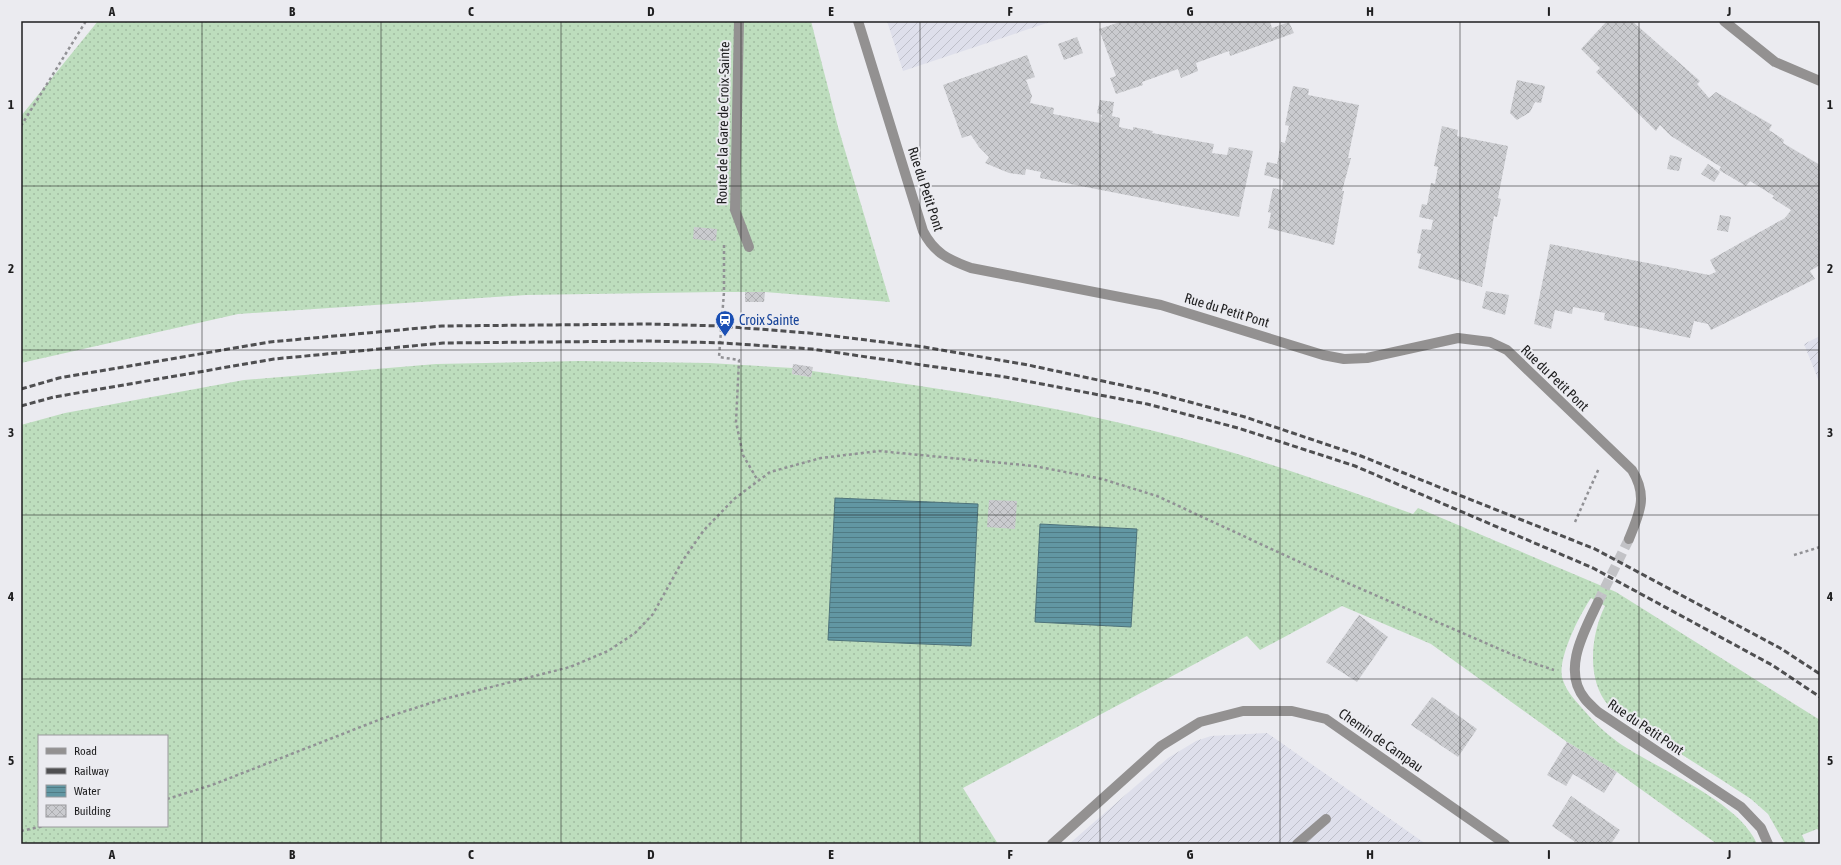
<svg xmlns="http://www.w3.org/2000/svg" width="1841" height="865" font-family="'Asap Condensed',sans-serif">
  <defs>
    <pattern id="industrial-furrows" width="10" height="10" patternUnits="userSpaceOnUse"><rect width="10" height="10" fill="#dedfeb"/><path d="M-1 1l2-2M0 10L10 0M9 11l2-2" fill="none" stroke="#bebfc9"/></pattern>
    <pattern id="grass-dots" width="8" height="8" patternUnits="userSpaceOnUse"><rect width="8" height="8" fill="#bdddbd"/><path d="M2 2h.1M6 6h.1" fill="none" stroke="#a2bda2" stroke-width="1.8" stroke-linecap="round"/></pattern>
    <pattern id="water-rules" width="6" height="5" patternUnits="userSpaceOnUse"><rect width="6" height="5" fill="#6297a3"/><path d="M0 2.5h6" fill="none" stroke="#507b84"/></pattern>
    <pattern id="building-cross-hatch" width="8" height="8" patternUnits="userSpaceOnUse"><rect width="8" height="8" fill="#cacbcf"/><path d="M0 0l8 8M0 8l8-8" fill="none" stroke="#adaeb1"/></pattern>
  </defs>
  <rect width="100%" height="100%" fill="#ebebf0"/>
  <g fill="url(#industrial-furrows)">
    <path d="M887,21H1053L903,71Z"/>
    <path d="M1820,336V384L1804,344Z"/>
    <path d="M1267,733L1426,844H1069L1168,758L1196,741L1211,736Z"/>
  </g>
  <g fill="url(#grass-dots)" fill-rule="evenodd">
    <path d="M98,21H811L838,127L890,302L765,292H718L526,295L238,314L21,363V116Z"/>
    <path d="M580,361L709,363L793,368L792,374L811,377L812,371C924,386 1037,402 1146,429C1237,451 1325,482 1413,514L1418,508L1616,592L1820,720V831L1817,829L1802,835L1806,844H1785L1768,814L1751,799C1719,778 1687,758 1656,738C1640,728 1620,719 1608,705C1586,679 1591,634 1605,606L1591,598C1580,614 1558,657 1562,677C1565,689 1573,698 1581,707C1592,720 1605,733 1619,743C1657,769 1739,801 1757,844H1717L1617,772L1567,742L1431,644L1342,606L1260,650L1247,636L963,788L998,844H21V425L65,413L244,380L436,364ZM39,736H167V826H39Z"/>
  </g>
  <g fill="url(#water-rules)" stroke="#4e737b">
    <path d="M835,498L978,504L971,646L828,640Z"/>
    <path d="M1040,524L1137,529L1131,627L1035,622Z"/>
  </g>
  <g fill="url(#building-cross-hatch)">
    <path d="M1123,21H1270L1272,28L1289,22L1294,33L1230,56L1229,51L1196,63L1198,71L1181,78L1178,69L1142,82L1143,85L1116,94L1110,78L1116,76L1099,29Z"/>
    <path d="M1607,21H1632L1700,81L1697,84L1709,98L1716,92L1772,125L1769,130L1784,140L1783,143L1820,165V265L1810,271L1815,279L1711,330L1708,324L1694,321L1690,338L1604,320L1605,313L1573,307L1572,314L1555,310L1551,329L1534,324L1550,244L1709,275L1716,272L1710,260L1785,218L1791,210L1772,198L1774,196L1750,181L1746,186L1719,170L1721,167L1671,136L1660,125L1656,131L1596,72L1600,68L1581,49Z"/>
    <path d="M1077,37L1083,53L1064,60L1058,44Z"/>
    <path d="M1027,55L1035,77L1026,80L1032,96L1030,103L1054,108L1053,114L1100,123L1102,115L1097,113L1100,100L1114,102L1112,116L1120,118L1119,127L1133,130V127L1153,131L1152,133L1214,144L1212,153L1227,155L1229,147L1253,151L1239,217L1040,178L1041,172L1026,169L1025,175L1009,173L985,163L989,157L979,147L971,135L962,138L943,85Z"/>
    <path d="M1517,80L1545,86L1541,103L1535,102L1530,112L1517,120L1510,113Z"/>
    <path d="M1293,86L1309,89L1308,95L1359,105L1348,158H1351L1342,191H1344L1334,245L1268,228L1271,213L1268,212L1273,188L1282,190L1283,180L1264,175L1267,162L1277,164L1281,142L1285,143L1289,126L1285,125Z"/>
    <path d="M1442,126L1458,130L1457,136L1508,146L1498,198L1501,199L1497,217L1494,216L1482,287L1418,268L1421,254L1417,253L1422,229L1431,230L1433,220L1419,217L1422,204L1427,205L1431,183L1435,184L1438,167L1434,166Z"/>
    <path d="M1670,155L1682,158L1679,171L1667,169Z"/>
    <path d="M1708,164L1720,172L1714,182L1701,174Z"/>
    <path d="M1720,215L1731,217L1728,232L1717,230Z"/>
    <path d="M694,227L717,229L716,241L693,239Z"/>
    <path d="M1486,291L1509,295L1505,315L1482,308Z"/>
    <path d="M745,292H765L764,302H745Z"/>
    <path d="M793,364L813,367L811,377L792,374Z"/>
    <path d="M989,500L1017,501L1015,529L987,527Z"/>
    <path d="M1359,615L1388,637L1357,682L1326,662Z"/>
    <path d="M1432,697L1477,729L1458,757L1411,725Z"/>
    <path d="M1567,742L1617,772L1604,793L1573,774L1566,786L1547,775Z"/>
    <path d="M1571,796L1620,830L1611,844H1578L1552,826Z"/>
  </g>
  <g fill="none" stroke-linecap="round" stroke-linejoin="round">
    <path stroke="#c2c2c6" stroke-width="10" stroke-dasharray="10 5" stroke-linecap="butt" d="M1598,602L1629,539"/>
    <g stroke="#919195" stroke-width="2.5" stroke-dasharray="3 3" stroke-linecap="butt">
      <path d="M21,126L86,21"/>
      <path d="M724,245V292L719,357L739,360L736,422L743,455L758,481"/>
      <path d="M1575,522L1599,468"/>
      <path d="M1794,555L1820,547"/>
      <path d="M167,799L212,785L381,719L440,700L570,667L608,651L635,633L653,614L683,560L704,530L734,499L770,472L821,458L879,451L1034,466L1102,479L1157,496L1306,565L1527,661L1554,670"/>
      <path d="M21,831L44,826"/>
    </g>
    <g stroke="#939191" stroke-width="10">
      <path d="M739,21L735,210L749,247"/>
      <path d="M858,21L923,231C934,253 949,260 971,268L1161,305L1323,355L1344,359L1367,358L1458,338L1490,342L1507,350L1632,470C1648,496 1640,512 1629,539"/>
      <path d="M1724,21L1775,62L1820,81"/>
      <path d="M1598,602C1585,630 1561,670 1585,699C1589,704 1594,708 1598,712L1741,807L1761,828L1768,844"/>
      <path d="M1052,844L1161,746L1200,722L1243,711H1292L1326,719L1505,844"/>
      <path d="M1297,844L1326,819"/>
    </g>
    <g stroke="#4f4f51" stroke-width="3" stroke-dasharray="6 3" stroke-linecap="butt">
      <path d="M21,389L59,378L270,342L442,326L648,324L720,326L809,333L924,347L1028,365L1149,391L1245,417L1361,456L1595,549L1780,648L1820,674"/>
      <path d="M21,406L54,397L274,359L443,343L649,341L723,343L812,349L1005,377L1147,404L1238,428L1355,466L1593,568L1772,665L1820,697"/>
    </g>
  </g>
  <path fill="none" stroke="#1e1e1f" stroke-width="1" stroke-opacity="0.55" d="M202,21V844M381,21V844M561,21V844M741,21V844M920,21V844M1100,21V844M1280,21V844M1460,21V844M1639,21V844M21,186H1820M21,350H1820M21,515H1820M21,679H1820"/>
  <defs>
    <g id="station-pin" transform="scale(1)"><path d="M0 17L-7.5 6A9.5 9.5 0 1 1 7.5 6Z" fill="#1a4fb4" stroke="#ebebf0"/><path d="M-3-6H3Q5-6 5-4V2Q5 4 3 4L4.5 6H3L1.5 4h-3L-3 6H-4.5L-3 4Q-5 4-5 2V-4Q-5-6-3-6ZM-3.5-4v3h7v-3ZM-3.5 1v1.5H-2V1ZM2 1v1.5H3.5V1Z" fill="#fff"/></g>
  </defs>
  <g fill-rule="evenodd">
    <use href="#station-pin" x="725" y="320"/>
  </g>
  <g text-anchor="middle" stroke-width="4" stroke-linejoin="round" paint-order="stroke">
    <g font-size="14" fill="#1e1e1f" stroke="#ebebf0">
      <text transform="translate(723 123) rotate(-89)" y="5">Route de la Gare de Croix-Sainte</text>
      <text transform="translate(926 189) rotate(72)" y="5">Rue du Petit Pont</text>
      <text transform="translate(1227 310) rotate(17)" y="5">Rue du Petit Pont</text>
      <text transform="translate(1555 378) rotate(44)" y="5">Rue du Petit Pont</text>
      <text transform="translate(1646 727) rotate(34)" y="5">Rue du Petit Pont</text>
      <text transform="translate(1381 740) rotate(35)" y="5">Chemin de Campau</text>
    </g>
    <g font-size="14" fill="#164399" stroke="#ebebf0" text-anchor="start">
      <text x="739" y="325">Croix Sainte</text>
    </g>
  </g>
  <rect width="1841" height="865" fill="none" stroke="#ebebf0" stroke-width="44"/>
  <rect x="38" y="735" width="130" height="92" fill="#ebebf0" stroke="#99999c"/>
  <rect x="46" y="748" width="20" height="6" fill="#939191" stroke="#99999c"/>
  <text x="74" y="755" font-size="12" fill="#1e1e1f">Road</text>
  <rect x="46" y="768" width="20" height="6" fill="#4f4f51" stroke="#99999c"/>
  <text x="74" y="775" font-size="12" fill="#1e1e1f">Railway</text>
  <rect x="46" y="785" width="20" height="12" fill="url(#water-rules)" stroke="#99999c"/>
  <text x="74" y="795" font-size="12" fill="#1e1e1f">Water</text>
  <rect x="46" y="805" width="20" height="12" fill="url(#building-cross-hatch)" stroke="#99999c"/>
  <text x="74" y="815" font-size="12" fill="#1e1e1f">Building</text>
  <rect x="22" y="22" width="1797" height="821" fill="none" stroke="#1e1e1f" stroke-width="1.5"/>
  <g font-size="13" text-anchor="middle" font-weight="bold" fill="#1e1e1f">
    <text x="112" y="16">A</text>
    <text x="292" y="16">B</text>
    <text x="471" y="16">C</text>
    <text x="651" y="16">D</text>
    <text x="831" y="16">E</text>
    <text x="1010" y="16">F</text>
    <text x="1190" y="16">G</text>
    <text x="1370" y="16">H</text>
    <text x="1549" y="16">I</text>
    <text x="1729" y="16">J</text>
    <text x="11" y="109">1</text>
    <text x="1830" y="109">1</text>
    <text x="11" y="273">2</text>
    <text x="1830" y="273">2</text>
    <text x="11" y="437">3</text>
    <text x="1830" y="437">3</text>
    <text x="11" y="601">4</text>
    <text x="1830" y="601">4</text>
    <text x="11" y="765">5</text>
    <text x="1830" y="765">5</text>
    <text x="112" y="859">A</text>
    <text x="292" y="859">B</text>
    <text x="471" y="859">C</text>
    <text x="651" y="859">D</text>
    <text x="831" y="859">E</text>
    <text x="1010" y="859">F</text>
    <text x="1190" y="859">G</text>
    <text x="1370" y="859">H</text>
    <text x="1549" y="859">I</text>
    <text x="1729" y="859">J</text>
  </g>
</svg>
